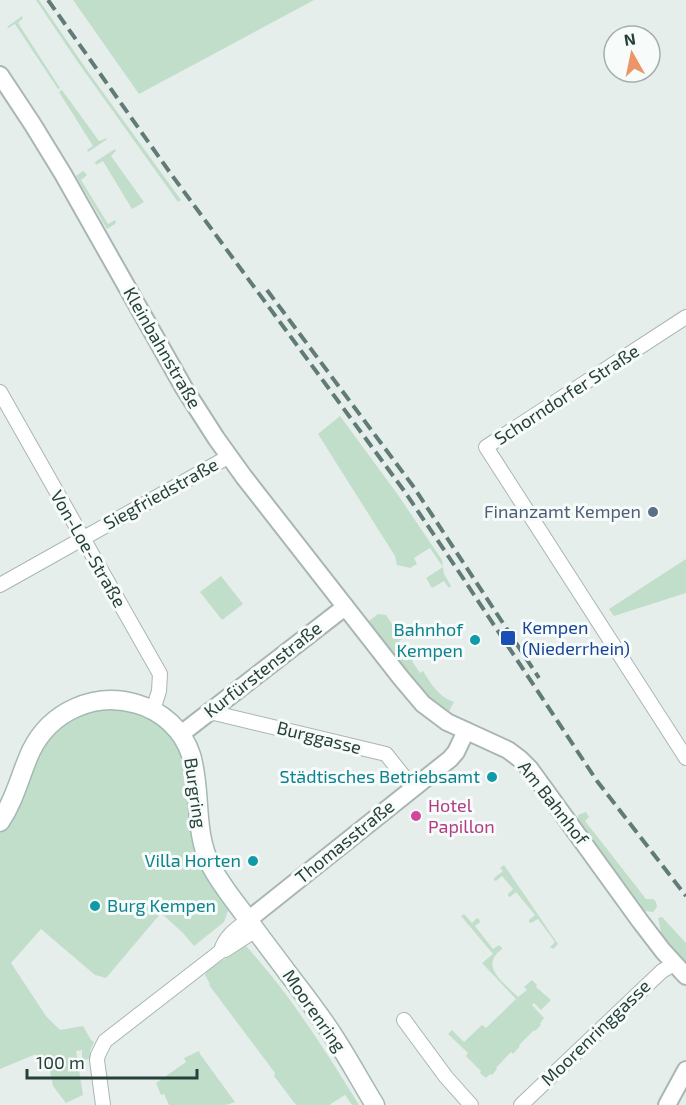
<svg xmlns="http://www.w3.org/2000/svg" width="686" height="1105" font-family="'Exo 2',sans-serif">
  <rect width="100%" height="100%" fill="#e6eeeb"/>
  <g fill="#c1decb">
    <path d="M36,0H39L89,73L181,200L178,202L77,61Z"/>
    <path d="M73,0H314L139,94Z"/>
    <path d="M22,16L23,18L18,23L60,88L58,89L15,24L8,28L7,27Z"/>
    <path d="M62,90L99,141L107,138L106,140L88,152L87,150L93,146L59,92Z"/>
    <path d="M115,149L116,151L111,156L144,202L132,209L103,161L96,165L95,162Z"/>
    <path d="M83,171L87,175L81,180L108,224L115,220L116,222L115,224L107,229L76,176Z"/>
    <path d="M340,416L398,495L442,560L444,574L451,586L449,588L444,581L432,588L426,578L443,567L430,548L414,558L417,564L410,568L397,565L395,556L318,434Z"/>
    <path d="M686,559V593L614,616L609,609Z"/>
    <path d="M221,576L243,604L222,620L200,592Z"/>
    <path d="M378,614L386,615L402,639L399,641L406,653L410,651L415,659L412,661L420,673L423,671C431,684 439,697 454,702L448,713C415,692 390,654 365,624Z"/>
    <path d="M116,706L153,717L180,746L230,905L224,922L194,946L183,933L161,913L106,978L95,975L41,929L11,963L46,1016L60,1030L83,1026L91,1040L94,1042L90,1051V1059L82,1060V1050L76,1051L83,1095L66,1103L53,1086L47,1056L38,1057L36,1054L0,1069V833L3,830L36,758L47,738L78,713Z"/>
    <path d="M586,812L589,817L585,821L646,899H653L656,902L657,907L653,912L644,911L600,856L578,822V815Z"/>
    <path d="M504,865L558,944L553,949L550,947L555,942L538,919L531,923L529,922V920L535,915L516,892L510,897L508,896V894L513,889L502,876L496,881L494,880V878L503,871L500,868Z"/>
    <path d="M464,914L472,923L477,918L479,919L480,922L475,926L493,949L499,945L502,948V949C478,967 505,983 518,997L527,990L524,987L532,980L537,985L536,987L551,1000L541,1010L534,1003L532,1005L544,1018L540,1024L541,1025L535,1031L534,1030L519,1045L520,1046L513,1054L511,1052L496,1068L497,1069L492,1075L490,1074L486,1078L480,1073L481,1071L466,1056L468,1053L448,1034L452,1030L464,1042L482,1025L486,1028L516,999L482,963L493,954L461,916Z"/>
    <path d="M662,917L686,943V961L679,956L662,936L658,918Z"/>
    <path d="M246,946C290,994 325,1050 359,1105H352L345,1095L329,1105H296L274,1076L275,1073L209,985L210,984L205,975L207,970Z"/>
    <path d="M261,947L288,982L369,1105H364C333,1051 296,1001 258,951Z"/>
    <path d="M199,1051L200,1054L235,1102L226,1105H169L164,1094L161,1095L156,1083L186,1062L184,1058Z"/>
  </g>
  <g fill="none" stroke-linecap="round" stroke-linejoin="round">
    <g stroke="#a9b6b3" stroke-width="16">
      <g id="minor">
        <path d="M686,317L486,447L686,758"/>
        <path d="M0,392L160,674L159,691L153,710"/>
        <path d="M0,585L228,457"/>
        <path d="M210,712L386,754L413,788"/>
        <path d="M221,951C224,937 237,928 248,920"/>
        <path d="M404,1020L446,1077L471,1105"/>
        <path d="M103,1105L97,1060L98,1055L105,1041L221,951L225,950L256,930"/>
        <path d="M521,1105L662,971L674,964"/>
      </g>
    </g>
    <g stroke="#a9b6b3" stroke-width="20">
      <g id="tertiary">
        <path d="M0,75L33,125L63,174L184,388L216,438L244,477L401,678L423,704L447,722L508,750L520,759L530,769L640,921L663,951L686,976"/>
        <path d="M181,734L345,607"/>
        <path d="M248,920L450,759L456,752L466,731"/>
        <path d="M667,1105L686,1070"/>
      </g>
    </g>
    <g stroke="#a5b9b4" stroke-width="21">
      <path id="secondary" d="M0,822C15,800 20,775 31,751C50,712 94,691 137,704C162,711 183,730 191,755C202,791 193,831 211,866C220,883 232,898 244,914C258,934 273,953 287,972C303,993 319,1013 333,1035C348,1058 361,1082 375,1105"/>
    </g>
    <use href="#minor" stroke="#fff" stroke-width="14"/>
    <use href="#tertiary" stroke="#fff" stroke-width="16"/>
    <use href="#secondary" stroke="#fff" stroke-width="18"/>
    <g stroke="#617b76" stroke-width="4" stroke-dasharray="12 6" stroke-linecap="butt">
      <path d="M48,0L171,174L405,492L457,569L597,781L686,896"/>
      <path d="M267,290L413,486L539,678"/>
    </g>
  </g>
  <circle fill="#5c6f8a" stroke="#f7fbf9" stroke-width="2" cx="653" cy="512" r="6"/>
  <rect fill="#1a4fb4" stroke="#f7fbf9" stroke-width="2" x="500" y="630" width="16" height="16" rx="3"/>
  <g fill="#0f9aa8" stroke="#f7fbf9" stroke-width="2">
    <circle cx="475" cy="640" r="6"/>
    <circle cx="492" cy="777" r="6"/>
    <circle cx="253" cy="861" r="6"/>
    <circle cx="95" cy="906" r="6"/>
  </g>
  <circle fill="#d1479c" stroke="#f7fbf9" stroke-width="2" cx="416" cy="816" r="6"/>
  <g text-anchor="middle" stroke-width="6" stroke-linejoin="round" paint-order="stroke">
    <g font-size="18" fill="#26403b" stroke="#f7fbf9">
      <text transform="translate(162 348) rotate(60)" y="6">Kleinbahnstraße</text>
      <text transform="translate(567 395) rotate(-33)" y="6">Schorndorfer Straße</text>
      <text transform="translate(161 494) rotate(-29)" y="6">Siegfriedstraße</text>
      <text transform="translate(88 549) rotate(60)" y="6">Von-Loe-Straße</text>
      <text transform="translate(263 670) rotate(-38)" y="6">Kurfürstenstraße</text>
      <text transform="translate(319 738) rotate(14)" y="6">Burggasse</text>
      <text transform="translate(195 793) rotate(82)" y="6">Burgring</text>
      <text transform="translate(553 803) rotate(52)" y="6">Am Bahnhof</text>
      <text transform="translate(345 842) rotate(-39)" y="6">Thomasstraße</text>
      <text transform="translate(314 1011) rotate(55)" y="6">Moorenring</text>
      <text transform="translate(596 1033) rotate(-44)" y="6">Moorenringgasse</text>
    </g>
    <g font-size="18" fill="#4e5e75" stroke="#f7fbf9" text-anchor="end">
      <text x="641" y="518">Finanzamt Kempen</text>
    </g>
    <g font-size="18" fill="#164399" stroke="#f7fbf9" text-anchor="start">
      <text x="522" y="634">Kempen<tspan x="522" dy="21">(Niederrhein)</tspan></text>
    </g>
    <g font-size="18" fill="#0d838f" stroke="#f7fbf9" text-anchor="end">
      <text x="463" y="636">Bahnhof<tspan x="463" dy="21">Kempen</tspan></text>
      <text x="480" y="783">Städtisches Betriebsamt</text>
      <text x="241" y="867">Villa Horten</text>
      <text x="107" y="912" text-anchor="start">Burg Kempen</text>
    </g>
    <g font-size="18" fill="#b23c85" stroke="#f7fbf9" text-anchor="start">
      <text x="428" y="812">Hotel<tspan x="428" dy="21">Papillon</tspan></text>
    </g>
  </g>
  <g transform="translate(632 54) rotate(351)"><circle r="28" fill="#f7fbf9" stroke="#a3b0ad" stroke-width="1.5"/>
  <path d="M0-4.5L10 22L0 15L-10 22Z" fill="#eb9568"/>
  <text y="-9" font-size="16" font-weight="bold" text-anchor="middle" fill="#26403b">N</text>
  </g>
  <path d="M27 1069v9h170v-9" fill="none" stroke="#26403b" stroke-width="3"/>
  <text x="36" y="1069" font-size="18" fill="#26403b" stroke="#f7fbf9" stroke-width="4.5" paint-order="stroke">100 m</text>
</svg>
